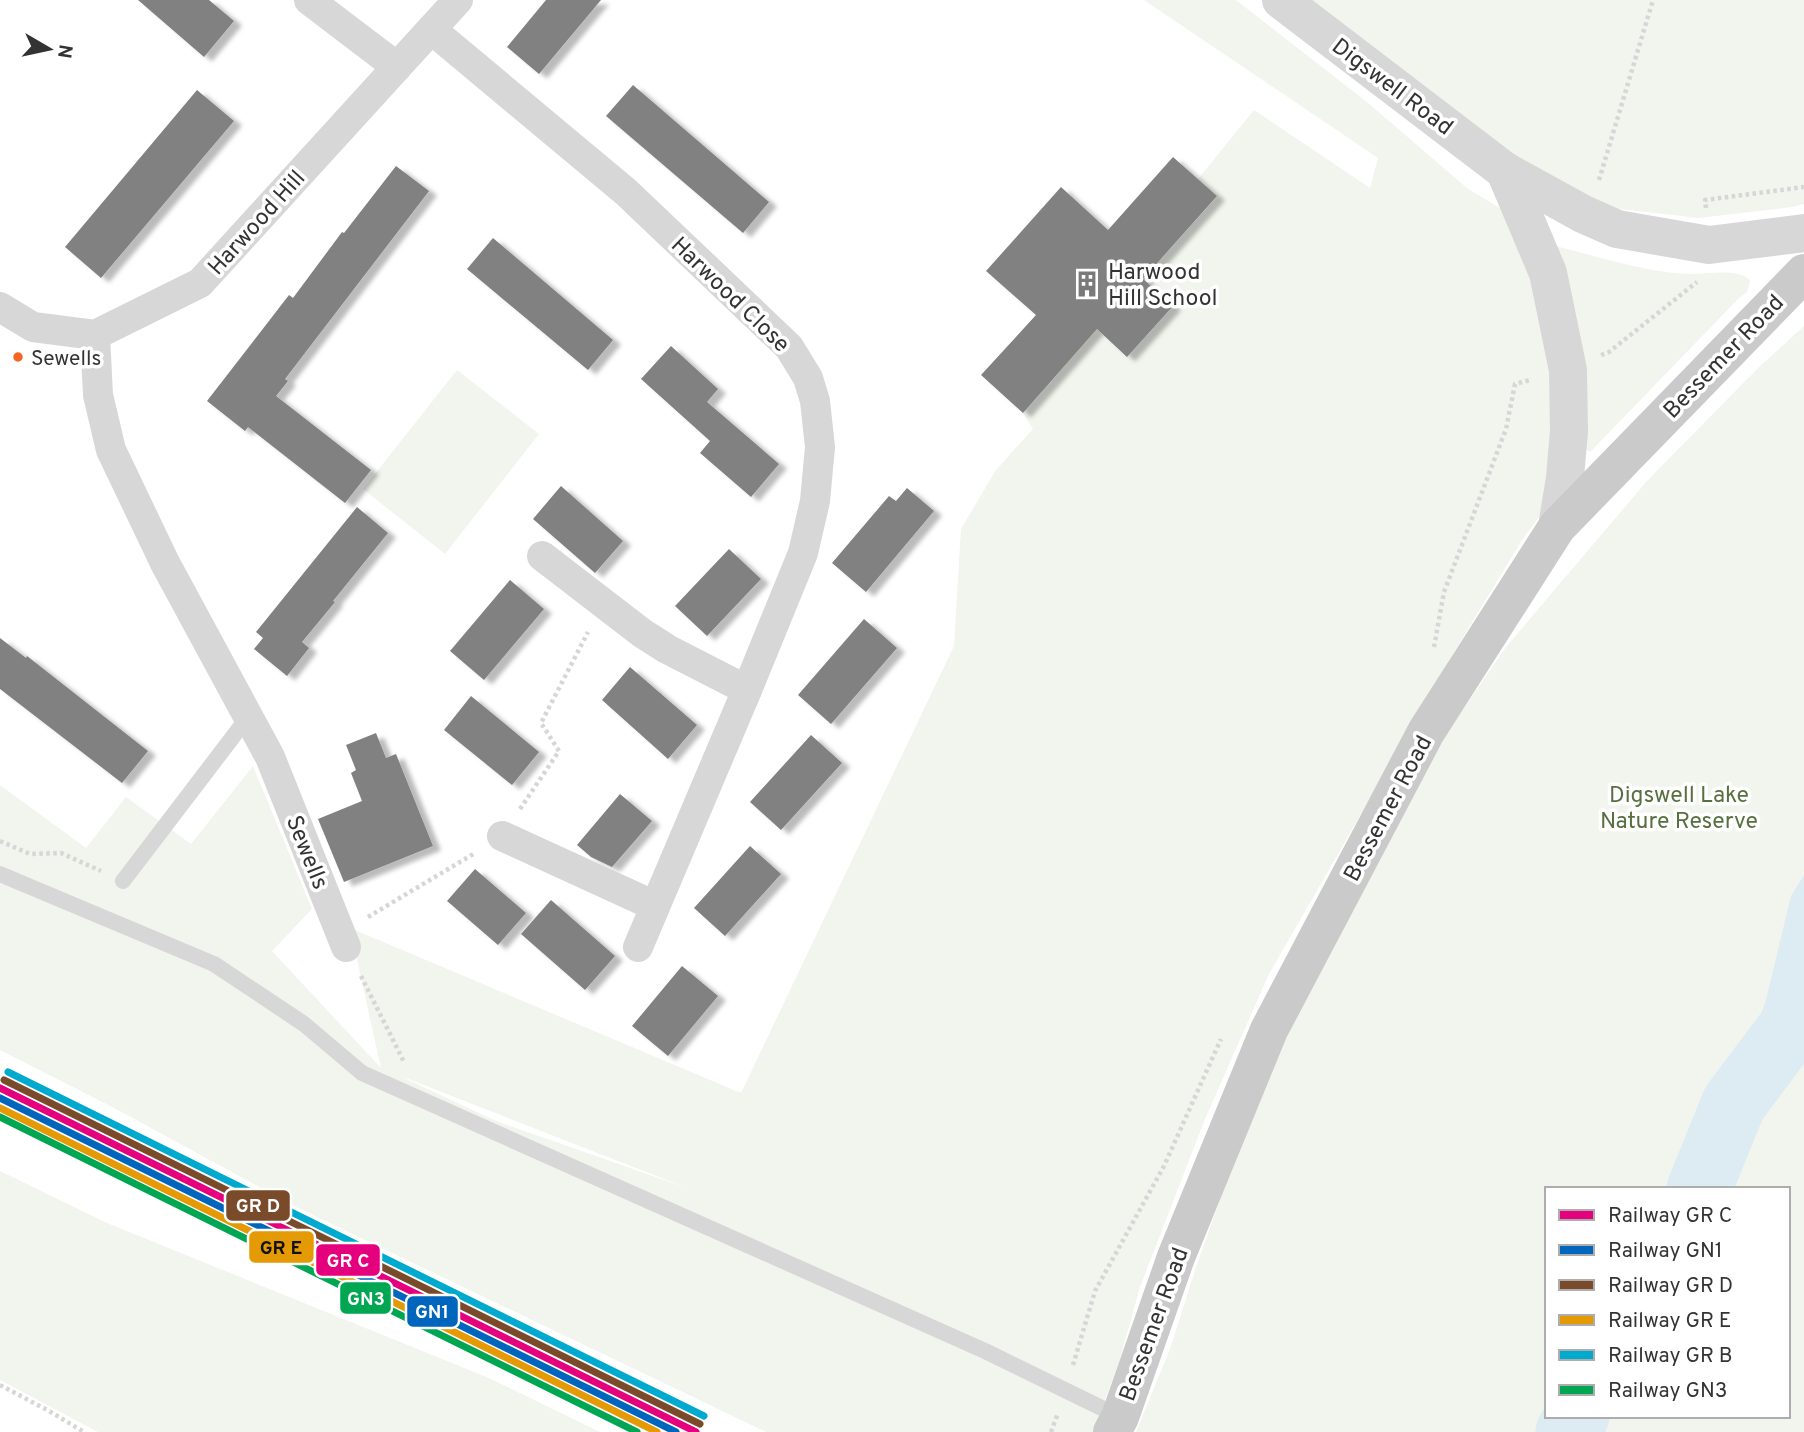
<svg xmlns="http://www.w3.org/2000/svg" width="1804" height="1432" font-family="Overpass,sans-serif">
  <defs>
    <filter id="shadow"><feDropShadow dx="8" dy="4.5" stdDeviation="2" flood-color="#0004"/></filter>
  </defs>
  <rect width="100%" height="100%" fill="#fff"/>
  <g fill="#f1f5ed" fill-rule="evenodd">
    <path d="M1144,0H1236L1367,102L1468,189L1500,208L1523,249L1549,335L1555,496L1522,540L1454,652L1269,974L1205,1119L1140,1287L1119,1362L1093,1432H766L294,1206L116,1109L0,1050V785L86,848L126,797L191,844L253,766L312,909L272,951L381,1068L350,928L741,1093L954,646L961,529L996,470L1033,429L1023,413L1097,329L1127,356L1172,306L1143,279L1217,197L1198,179L1254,110L1370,188L1378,158ZM398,1075L687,1188L496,1121Z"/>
    <path d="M1300,0H1804V204L1792,207L1699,218L1620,209L1568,190L1501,161Z"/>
    <path d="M1555,246C1597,256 1650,274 1693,274C1708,274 1741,268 1750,281L1747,292L1738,299L1590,452L1584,448Z"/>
    <path d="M1804,326V1432H1136L1170,1349L1198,1261L1246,1128L1309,979L1420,772L1506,647L1647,481L1758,368ZM1547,1189H1788V1416H1547Z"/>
    <path d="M457,370L539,434L445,554L363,489Z"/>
    <path d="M0,1171L107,1223L489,1378L600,1432H98L0,1380Z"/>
  </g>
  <path fill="#ddebf3" d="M1804,875V1036L1734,1103L1767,996L1791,896Z"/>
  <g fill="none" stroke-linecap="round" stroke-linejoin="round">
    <g stroke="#ddebf3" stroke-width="65">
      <path d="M1699,1189L1734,1103L1804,1010"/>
      <path d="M1568,1432L1577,1416"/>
    </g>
  </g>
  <g fill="#818181" filter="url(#shadow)">
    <path d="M138,0H209L234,21L204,57Z"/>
    <path d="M546,0H601L539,74L507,47Z"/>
    <path d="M633,85L769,202L743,233L606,116Z"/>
    <path d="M197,90L234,121L101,278L65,247Z"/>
    <path d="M1173,157L1217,196L1143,279L1173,306L1127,357L1097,329L1023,413L981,375L1036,315L986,271L1061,187L1108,230Z"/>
    <path d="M396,166L429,191L285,379L288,381L276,396L371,470L345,503L248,427L245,431L207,401L289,295L293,298L342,232L344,233Z"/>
    <path d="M493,238L613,340L588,370L467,269Z"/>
    <path d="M671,346L718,389L707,402L779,464L751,497L700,453L710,441L641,379Z"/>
    <path d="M561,486L623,541L595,573L533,519Z"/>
    <path d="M907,488L934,511L866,592L832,563L889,496L896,501Z"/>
    <path d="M357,507L388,533L333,601L335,602L302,642L309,648L287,676L254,649L263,638L256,632Z"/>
    <path d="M729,549L761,579L707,636L675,606Z"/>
    <path d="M510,580L544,609L484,680L450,651Z"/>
    <path d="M864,619L897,648L831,724L798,695Z"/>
    <path d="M0,638L26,658L27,656L148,751L122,783L0,689Z"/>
    <path d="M630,667L697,725L668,759L602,700Z"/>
    <path d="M471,696L539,752L512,785L444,730Z"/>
    <path d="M376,733L386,758L396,754L433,846L344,882L318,819L362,801L351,773L356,770L346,745Z"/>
    <path d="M811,735L842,763L781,830L750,802Z"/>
    <path d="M620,794L652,821L612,867L591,857L577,845Z"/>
    <path d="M750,846L781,874L725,936L694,908Z"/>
    <path d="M475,869L526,913L498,945L447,901Z"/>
    <path d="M551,900L615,956L585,990L521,934Z"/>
    <path d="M682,966L718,996L668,1056L632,1026Z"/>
  </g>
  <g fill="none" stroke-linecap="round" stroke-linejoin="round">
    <g stroke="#d6d6d6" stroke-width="4.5" stroke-dasharray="3.5 3.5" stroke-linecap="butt">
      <path d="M1599,180L1653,0"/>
      <path d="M1706,208L1705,200L1804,187"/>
      <path d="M1601,355L1609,352L1697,282"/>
      <path d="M1434,647L1444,592L1506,429L1515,384L1530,380"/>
      <path d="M520,809L559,751L541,723L588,632"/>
      <path d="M0,841L30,854L61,853L101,871"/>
      <path d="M368,917L475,853"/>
      <path d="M361,976L404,1062"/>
      <path d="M1073,1365L1095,1291L1164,1166L1221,1039"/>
      <path d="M0,1385L49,1411L84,1432"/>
      <path d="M1051,1432L1058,1413"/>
    </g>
    <g stroke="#d7d7d7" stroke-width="16">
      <path d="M0,874L214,964L304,1024L362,1073L985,1351L1120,1417"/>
      <path d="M123,881L248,717"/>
    </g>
    <g stroke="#d7d7d7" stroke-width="30">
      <path d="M309,0L397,67"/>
      <path d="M432,30L626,192L789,347L808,378L815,401L820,447L815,501L803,553L747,690L638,947"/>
      <path d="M0,307L33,327L95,335L200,283L458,0"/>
      <path d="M95,335L98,395L111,450L165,563L270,757L346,947"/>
      <path d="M542,556L642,633L667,649L747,690"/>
      <path d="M502,836L655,906"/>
    </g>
    <g stroke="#d7d7d7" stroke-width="38">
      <path d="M1281,0L1505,171L1548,273L1568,370L1569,431L1565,478L1557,527"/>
      <path d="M1505,171L1583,214L1617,229L1709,245L1804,233"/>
    </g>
    <path stroke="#cacaca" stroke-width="38" d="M1112,1432L1120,1417L1176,1257L1269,1030L1426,732L1557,527L1804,273"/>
    <g stroke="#fff" stroke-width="12">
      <path id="rail-1" d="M0,1088L696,1432"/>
    </g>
    <g stroke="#fff" stroke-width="12">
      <path id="rail-2" d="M0,1098L676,1432"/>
    </g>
    <g stroke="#fff" stroke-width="12">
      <path id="rail-3" d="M4,1080L700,1424"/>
    </g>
    <g stroke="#fff" stroke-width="12">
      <path id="rail-4" d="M0,1108L657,1432"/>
    </g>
    <g stroke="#fff" stroke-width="12">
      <path id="rail-5" d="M8,1072L704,1416"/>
    </g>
    <g stroke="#fff" stroke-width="12">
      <path id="rail-6" d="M0,1117L637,1432"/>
    </g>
    <use href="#rail-1" stroke="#e5007d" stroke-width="7"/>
    <use href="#rail-2" stroke="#0065bd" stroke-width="7"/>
    <use href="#rail-3" stroke="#7a4b2a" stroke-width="7"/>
    <use href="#rail-4" stroke="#e39a05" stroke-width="7"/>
    <use href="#rail-5" stroke="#00a9ce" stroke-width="7"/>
    <use href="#rail-6" stroke="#00a651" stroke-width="7"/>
  </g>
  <defs>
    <g id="building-bare" transform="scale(2.1)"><path d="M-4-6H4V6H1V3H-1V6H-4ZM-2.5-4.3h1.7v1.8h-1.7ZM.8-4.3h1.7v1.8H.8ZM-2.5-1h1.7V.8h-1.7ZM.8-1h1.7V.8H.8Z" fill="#7a7a7a" stroke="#fff" stroke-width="2.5" paint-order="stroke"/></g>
  </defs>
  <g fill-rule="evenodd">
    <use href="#building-bare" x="1087" y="284"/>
  </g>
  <circle fill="#f26522" stroke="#fff" stroke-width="2.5" cx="18" cy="357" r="6"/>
  <g text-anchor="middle" stroke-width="7" stroke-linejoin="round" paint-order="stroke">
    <g font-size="21" fill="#333" stroke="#fff" text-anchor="start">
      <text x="31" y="365">Sewells</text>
    </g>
    <g font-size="23" fill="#333" stroke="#fff">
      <text transform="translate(1393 86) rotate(37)" y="8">Digswell Road</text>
      <text transform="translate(256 222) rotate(-48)" y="8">Harwood Hill</text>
      <text transform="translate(731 294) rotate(44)" y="8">Harwood Close</text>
      <text transform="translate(1723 356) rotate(-46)" y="8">Bessemer Road</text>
      <text transform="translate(1387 808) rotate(-62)" y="8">Bessemer Road</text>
      <text transform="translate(308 852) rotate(68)" y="8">Sewells</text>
      <text transform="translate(1153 1324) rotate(-70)" y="8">Bessemer Road</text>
    </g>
    <g font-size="23" fill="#333" stroke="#fff" text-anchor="start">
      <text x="1108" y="279">Harwood<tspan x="1108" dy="26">Hill School</tspan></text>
    </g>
    <g font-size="23" fill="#56703f" stroke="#fff">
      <text x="1679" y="802">Digswell Lake<tspan x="1679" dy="26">Nature Reserve</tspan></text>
    </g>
  </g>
  <g stroke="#fff" stroke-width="2.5">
    <rect x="225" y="1189" width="66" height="33" rx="7" fill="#7a4b2a"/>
    <rect x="248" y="1230" width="67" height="34" rx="7" fill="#e39a05"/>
    <rect x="315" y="1243" width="66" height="34" rx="7" fill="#e5007d"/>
    <rect x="339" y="1281" width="53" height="34" rx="7" fill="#00a651"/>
    <rect x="406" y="1295" width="53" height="33" rx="7" fill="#0065bd"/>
  </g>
  <g font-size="19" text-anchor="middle" font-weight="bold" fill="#fff">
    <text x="258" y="1212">GR D</text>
    <text x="348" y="1267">GR C</text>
    <text x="366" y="1305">GN3</text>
    <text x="432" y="1318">GN1</text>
  </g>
  <g font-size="19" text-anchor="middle" font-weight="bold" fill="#111">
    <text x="281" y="1254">GR E</text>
  </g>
  <rect x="1545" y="1187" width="245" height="231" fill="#ffffff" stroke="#adadad" stroke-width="2"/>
  <rect x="1559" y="1210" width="35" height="10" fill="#e5007d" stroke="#adadad" stroke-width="2"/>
  <text x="1608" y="1222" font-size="21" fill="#333333">Railway GR C</text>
  <rect x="1559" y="1245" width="35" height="10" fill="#0065bd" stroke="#adadad" stroke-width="2"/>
  <text x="1608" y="1257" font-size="21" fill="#333333">Railway GN1</text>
  <rect x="1559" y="1280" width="35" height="10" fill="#7a4b2a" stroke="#adadad" stroke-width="2"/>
  <text x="1608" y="1292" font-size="21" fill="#333333">Railway GR D</text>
  <rect x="1559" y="1315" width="35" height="10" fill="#e39a05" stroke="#adadad" stroke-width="2"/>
  <text x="1608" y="1327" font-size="21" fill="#333333">Railway GR E</text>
  <rect x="1559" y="1350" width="35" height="10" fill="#00a9ce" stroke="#adadad" stroke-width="2"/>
  <text x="1608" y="1362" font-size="21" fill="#333333">Railway GR B</text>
  <rect x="1559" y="1385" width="35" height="10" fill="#00a651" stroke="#adadad" stroke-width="2"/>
  <text x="1608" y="1397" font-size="21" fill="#333333">Railway GN3</text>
  <g transform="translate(49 49) rotate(99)" stroke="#ffffff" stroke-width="5" paint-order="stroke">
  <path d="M0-5L12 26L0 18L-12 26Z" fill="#333333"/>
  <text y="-10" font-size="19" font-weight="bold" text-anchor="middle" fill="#333333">N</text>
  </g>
</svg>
